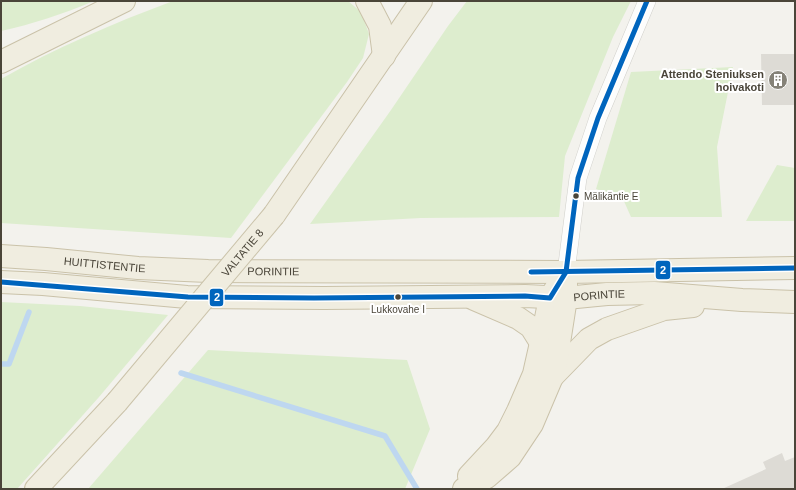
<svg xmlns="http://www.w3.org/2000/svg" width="796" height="490" font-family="Arial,sans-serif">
  <rect width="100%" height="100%" fill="#f3f2ed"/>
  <g fill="#ddedce">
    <path d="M1,1H94C63,14 33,24 1,31Z"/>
    <path d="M173,1H348L361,12L369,34L363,58L347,82L231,238L1,223V79C55,48 114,23 173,1Z"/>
    <path d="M467,1H631L613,37L565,156L559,217L421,218L310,224L391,110L448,26Z"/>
    <path d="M733,67L717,147L722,217H631L623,199L596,189L631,72Z"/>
    <path d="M777,165L795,168V221H746Z"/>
    <path d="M1,302L80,306L168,315L99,397L17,489H1Z"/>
    <path d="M208,350L407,360L430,429L405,489H88Z"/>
  </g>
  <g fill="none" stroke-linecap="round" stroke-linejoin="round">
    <g stroke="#bed7f0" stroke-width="5.5">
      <path d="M1,364H9L29,312"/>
      <path d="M181,373L385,436L417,489"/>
    </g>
  </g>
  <g fill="#dddbd5">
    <path d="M761,54H795V105H762Z"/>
    <path d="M782,453L785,461L795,457V489H722L766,469L763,462Z"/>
  </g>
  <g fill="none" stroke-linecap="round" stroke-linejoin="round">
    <g stroke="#d1d0cb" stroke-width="18">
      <path id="minor" d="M566,272L578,178L598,118L647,1"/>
    </g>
    <g stroke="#cac2a9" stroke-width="24">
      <g id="trunk">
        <path d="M367,1L380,26L384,56"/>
        <path d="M1,62L124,1"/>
        <path d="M274,215L421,1"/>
        <path id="s1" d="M1,256L46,259L138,268L208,271L566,272L795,268"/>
        <path id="s2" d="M1,282L43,284L187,297L324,298L525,296L566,298L607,294L654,293L742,300L795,302"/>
        <path d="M474,299L518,318L531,327L541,343"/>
        <path d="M552,377L589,339L607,329L664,309L693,306"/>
        <path d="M469,476L496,447L508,431L518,411L534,374L541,343L550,298L558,285"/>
        <path d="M36,489L117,402"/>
        <path d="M464,489L487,477L510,457L532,424L552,377L556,362L566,298V283"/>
      </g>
    </g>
    <use href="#minor" stroke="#fdfdfc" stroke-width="17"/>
    <use href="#trunk" stroke="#f0ede0" stroke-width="22"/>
    <g stroke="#cac2a9" stroke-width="24" stroke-linecap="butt">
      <g id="trunk-bridge">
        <path id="s3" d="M117,402L274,215"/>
      </g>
    </g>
    <use href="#trunk-bridge" stroke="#f0ede0" stroke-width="22"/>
    <g stroke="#fff" stroke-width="8">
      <g id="bus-1">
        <path d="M531,272L795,268"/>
        <path d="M1,282L188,297L314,298L525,296L550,298L566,272L578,178L598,118L647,1"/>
      </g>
    </g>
    <use href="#bus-1" stroke="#0065bd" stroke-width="5"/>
  </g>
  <defs>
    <g id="building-disc" transform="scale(1)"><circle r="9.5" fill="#858278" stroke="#fff"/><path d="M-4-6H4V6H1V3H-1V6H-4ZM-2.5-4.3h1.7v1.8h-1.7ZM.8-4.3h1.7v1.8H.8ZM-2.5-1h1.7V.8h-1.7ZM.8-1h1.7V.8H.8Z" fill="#fff"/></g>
  </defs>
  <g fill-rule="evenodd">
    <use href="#building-disc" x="778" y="80"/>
  </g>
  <g fill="#4a4539" stroke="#fff" stroke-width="1.5">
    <circle cx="576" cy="196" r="3.5"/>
    <circle cx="398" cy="297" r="3.5"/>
  </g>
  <g text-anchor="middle" stroke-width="4" stroke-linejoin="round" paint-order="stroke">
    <g font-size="10" fill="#4a4539" stroke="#fff" text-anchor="start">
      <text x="584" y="200">Mälikäntie E</text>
      <text x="398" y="313" text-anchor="middle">Lukkovahe I</text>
    </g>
    <g font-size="11" font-weight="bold" fill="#4a4539" stroke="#fff" text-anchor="end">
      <text x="764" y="78">Attendo Steniuksen<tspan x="764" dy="13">hoivakoti</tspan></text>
    </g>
    <g font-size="11" fill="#4a4539" stroke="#fff">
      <text dy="4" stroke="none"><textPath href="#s3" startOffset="195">VALTATIE 8</textPath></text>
      <text dy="4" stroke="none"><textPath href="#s1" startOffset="104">HUITTISTENTIE</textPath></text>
      <text dy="4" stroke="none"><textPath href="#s1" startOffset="273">PORINTIE</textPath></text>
      <text dy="4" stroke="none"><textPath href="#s2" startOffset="599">PORINTIE</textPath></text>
    </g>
  </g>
  <g stroke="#fff" stroke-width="1.5">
    <rect x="655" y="260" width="16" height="20" rx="4" fill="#0065bd"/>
    <rect x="209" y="288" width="15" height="19" rx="4" fill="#0065bd"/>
  </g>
  <g font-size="11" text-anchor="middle" font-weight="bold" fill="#fff">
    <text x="663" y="274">2</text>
    <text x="217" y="301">2</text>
  </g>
  <rect width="796" height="490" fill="none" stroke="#4a4539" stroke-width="4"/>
</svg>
